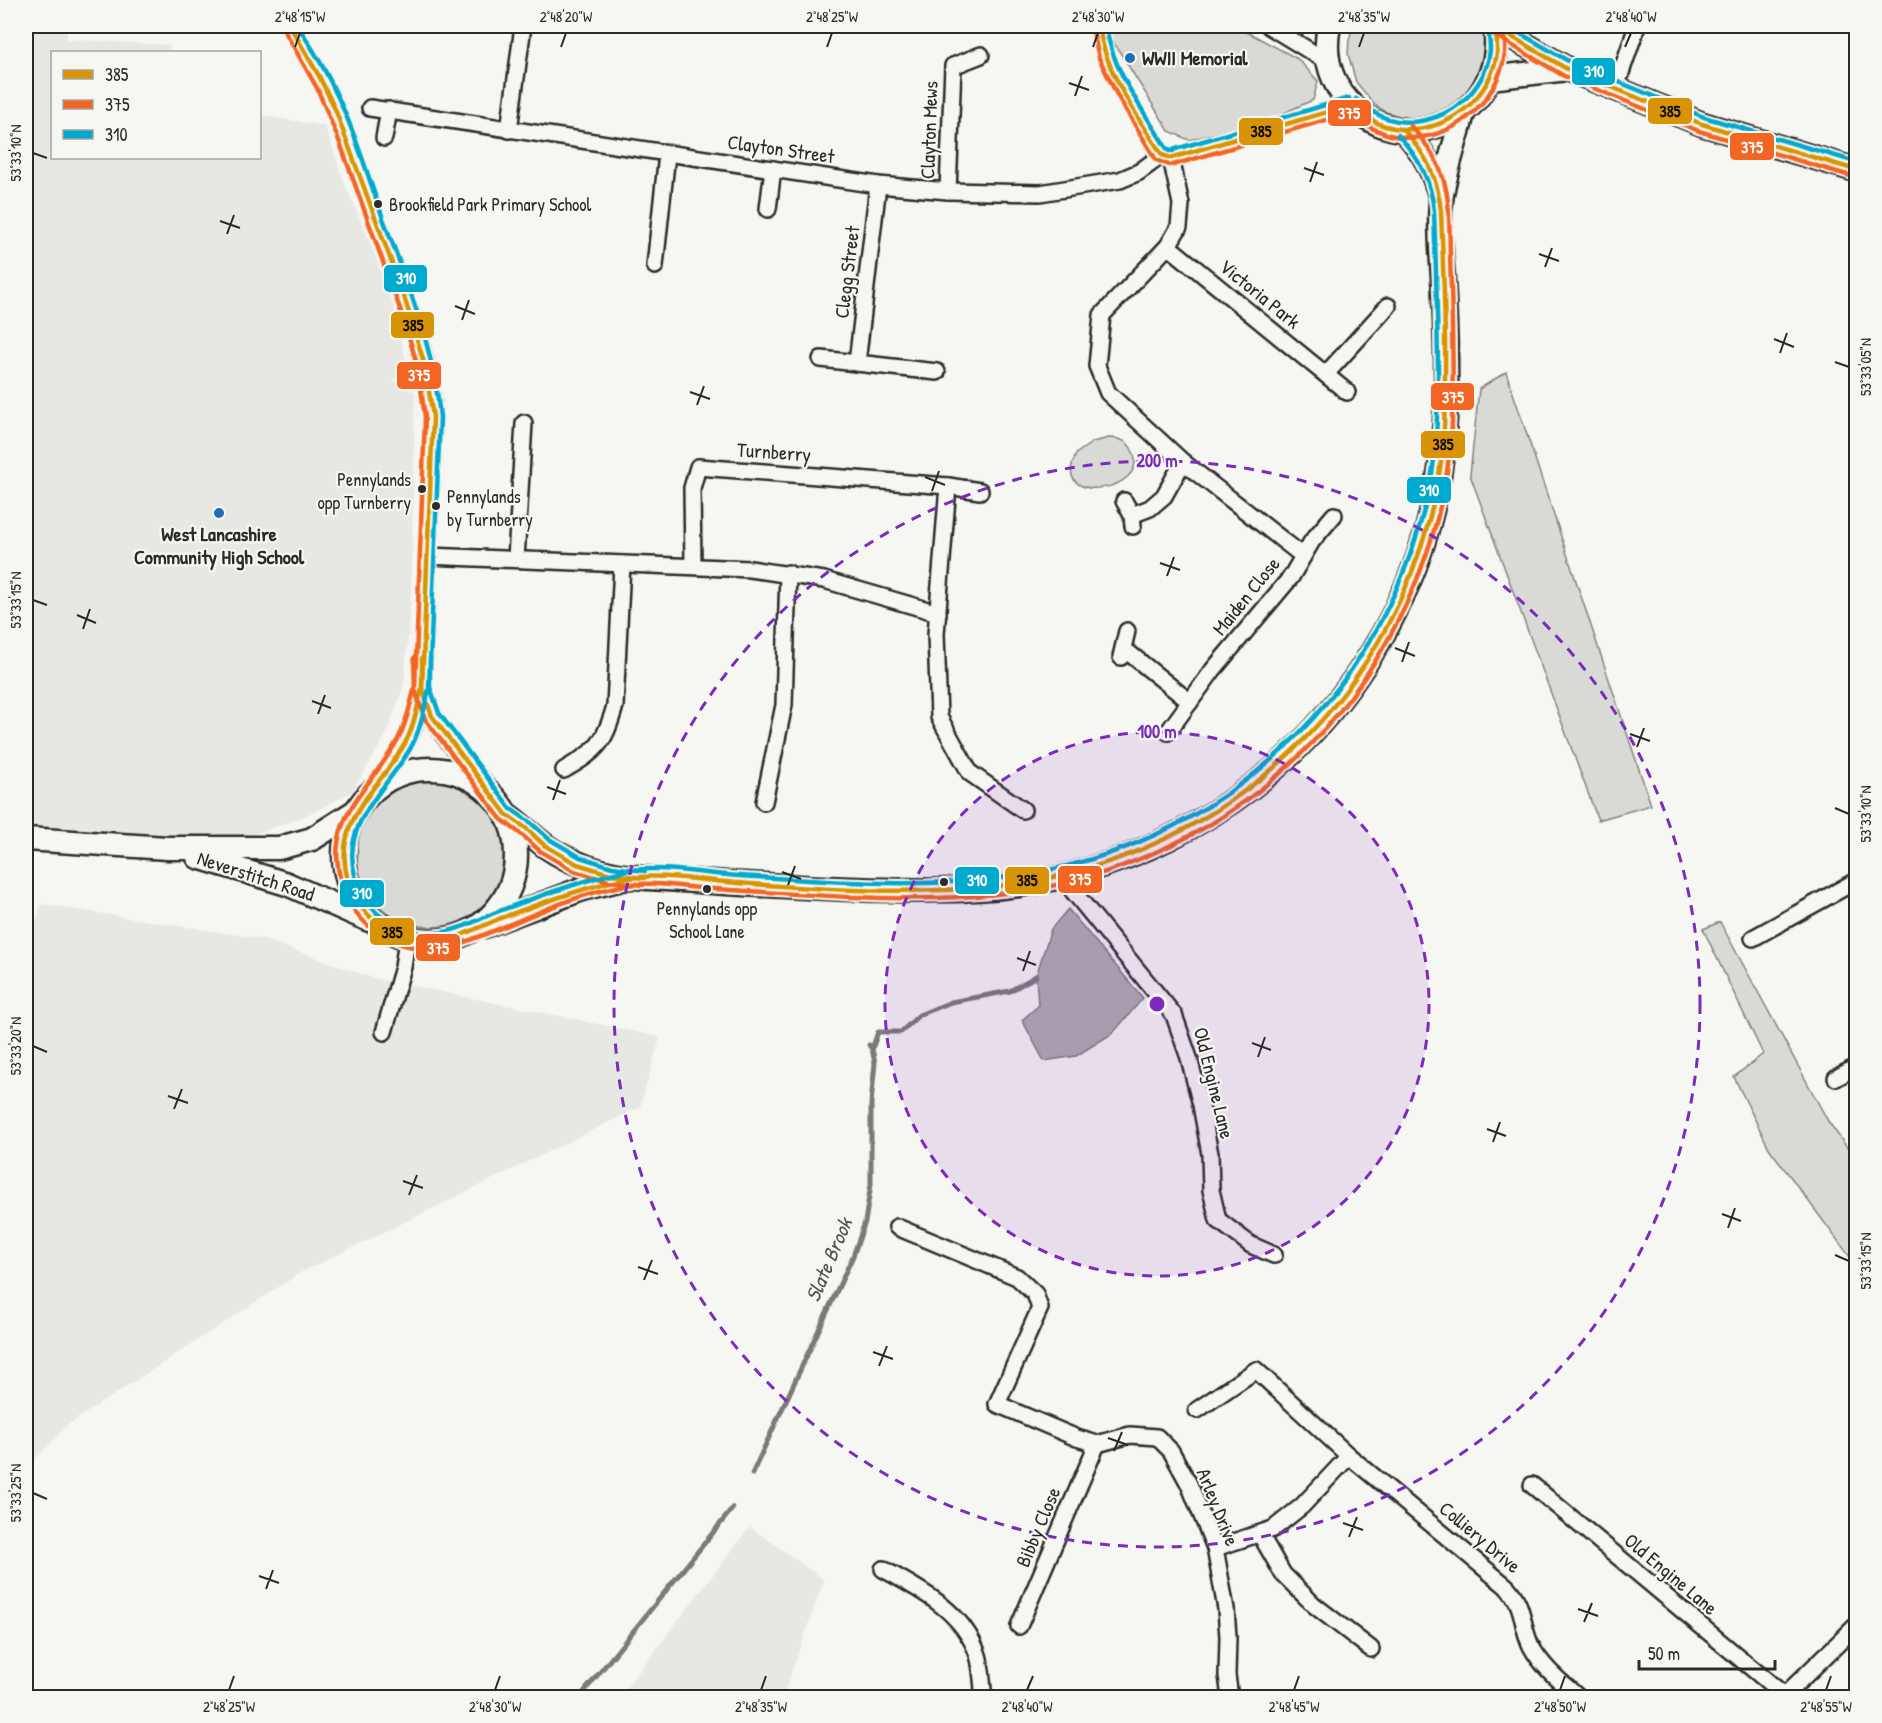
<svg xmlns="http://www.w3.org/2000/svg" width="1882" height="1723" font-family="'Patrick Hand',sans-serif">
  <rect width="100%" height="100%" fill="#f6f6f2"/>
  <filter id="ink" filterUnits="userSpaceOnUse"><feTurbulence type="fractalNoise" baseFrequency=".0167" numOctaves="2"/><feDisplacementMap in="SourceGraphic" scale="12" xChannelSelector="R" yChannelSelector="G"/><feConvolveMatrix kernelMatrix="1 2 1 2 8 2 1 2 1" color-interpolation-filters="sRGB"/></filter>
  <g filter="url(#ink)">
    <g fill="#e7e7e3">
      <path d="M26,26H67V39L170,45L169,52H52V158H260V115L325,126L344,182L370,242L394,308L406,362L394,381L415,392L411,601L404,685L386,735L352,792L307,815L253,835L167,848L26,839Z"/>
      <path d="M41,904L263,939L370,977L660,1037L640,1107L300,1273L69,1424L26,1468V952H27Z"/>
      <path d="M750,1527L824,1580L783,1697H619Z"/>
    </g>
    <g fill="#d9d9d5" stroke="#828280" stroke-width="1.5">
      <path d="M1112,26H1227L1251,34L1298,59L1318,81L1313,100L1268,120L1189,140L1169,131L1111,38Z"/>
      <path d="M1353,26H1482L1485,35L1482,75L1459,105L1423,119H1410L1386,112L1374,104L1356,82L1348,54L1349,40Z"/>
      <path d="M1506,372L1651,805L1598,820L1470,475L1479,389Z"/>
      <path d="M1109,438C1118,438 1128,441 1132,450C1154,492 1046,508 1077,453L1093,442Z"/>
      <circle cx="431" cy="853" r="74"/>
      <path d="M1720,922L1828,1121L1856,1160V1265L1769,1148L1734,1077L1763,1054L1703,929Z"/>
    </g>
    <path fill="#aeaeab" stroke="#7a7a78" stroke-width="1.5" d="M1068,909L1143,998L1113,1033L1076,1056L1044,1061L1022,1020L1038,1006L1036,976L1051,929Z"/>
    <g fill="none" stroke-linecap="round" stroke-linejoin="round">
      <g stroke="#7a7a78" stroke-width="5">
        <path d="M872,1049L878,1032H901L919,1015L951,1002L1010,991L1036,976"/>
        <path d="M752,1474L853,1256L865,1222L871,1184V1103L875,1063L872,1049L869,1045"/>
        <path d="M579,1698L733,1508"/>
      </g>
      <g stroke="#2b2b2b" stroke-width="20">
        <g id="minor">
          <path d="M1099,26C1098,59 1144,125 1162,155L1171,158"/>
          <path d="M1269,26L1328,62"/>
          <path d="M1615,90L1637,26"/>
          <path d="M370,108L878,185L948,191L1040,193L1120,180L1139,172L1162,155"/>
          <path d="M509,130L523,26"/>
          <path d="M384,138L389,110"/>
          <path d="M1171,158L1181,204L1179,227L1168,246L1102,315L1097,366L1108,393L1183,462L1303,556"/>
          <path d="M1171,158L1351,105"/>
          <path d="M948,191L953,66L981,55"/>
          <path d="M768,209L773,169"/>
          <path d="M1168,246L1347,392"/>
          <path d="M655,266L667,154"/>
          <path d="M821,359L937,372"/>
          <path d="M857,363L878,185"/>
          <path d="M1326,374L1388,306"/>
          <path d="M948,486L936,634L939,717L970,773L1023,810"/>
          <path d="M1124,501L1132,515L1133,526"/>
          <path d="M1132,515L1150,508L1164,496L1183,462"/>
          <path d="M427,556L750,569L824,580L938,613"/>
          <path d="M516,559L524,423"/>
          <path d="M693,566L692,488L698,467L948,486L980,491"/>
          <path d="M1124,649L1190,702"/>
          <path d="M1121,657L1127,631"/>
          <path d="M1168,732L1213,670L1291,577L1312,541L1334,515"/>
          <path d="M564,770C598,750 604,744 615,706L622,564"/>
          <path d="M764,802L784,705L788,573"/>
          <path d="M1072,890L1174,1015L1189,1058L1201,1105L1210,1154L1211,1190L1218,1220L1251,1245L1274,1255"/>
          <path d="M1753,938L1856,881"/>
          <path d="M384,1032L403,967L407,939"/>
          <path d="M1836,1078L1856,1067"/>
          <path d="M897,1227L1017,1277L1035,1294L1040,1308L997,1404L1077,1438L1097,1444"/>
          <path d="M1197,1410L1256,1370L1349,1456"/>
          <path d="M1097,1444L1130,1435L1157,1437L1171,1451L1189,1484L1215,1548L1226,1609L1228,1637L1227,1675L1230,1698"/>
          <path d="M1532,1485L1784,1695"/>
          <path d="M1260,1534L1283,1574L1314,1605L1371,1649"/>
          <path d="M1215,1548L1273,1529L1302,1506L1349,1456L1506,1586C1526,1607 1520,1623 1531,1646C1542,1667 1561,1682 1579,1698"/>
          <path d="M883,1569C921,1590 963,1611 978,1655C982,1668 982,1684 984,1698"/>
          <path d="M1019,1626L1097,1444"/>
          <path d="M1782,1698L1856,1626"/>
        </g>
      </g>
      <g stroke="#2b2b2b" stroke-width="22">
        <g id="tertiary">
          <path d="M290,26C303,48 317,70 328,93C347,134 360,179 376,221C400,286 428,348 433,417L422,688C419,698 417,709 415,720C406,750 384,775 364,799"/>
          <path d="M422,688L432,716L444,734L493,795"/>
        </g>
      </g>
      <g stroke="#2b2b2b" stroke-width="27">
        <g id="primary">
          <path d="M1329,26C1324,50 1328,74 1343,95C1399,169 1509,118 1495,26"/>
          <path d="M1495,27L1567,69L1702,124L1856,170"/>
          <path d="M1490,78L1567,69"/>
          <path d="M1404,130C1425,154 1432,168 1441,198"/>
          <circle cx="430" cy="855" r="86"/>
          <path d="M506,814C521,824 533,837 547,847C572,864 600,873 630,877C704,881 778,887 852,889C908,891 964,892 1019,885C1138,867 1250,807 1328,714C1381,650 1420,574 1436,492C1449,428 1447,362 1444,298C1443,266 1438,232 1441,201C1444,175 1457,139 1463,113"/>
          <path d="M26,839L167,848H279L312,839L356,811"/>
          <path d="M198,857L287,884L369,920"/>
          <path d="M484,926L582,889L623,879"/>
        </g>
      </g>
      <use href="#minor" stroke="#f6f6f2" stroke-width="15"/>
      <use href="#tertiary" stroke="#f6f6f2" stroke-width="18"/>
      <use href="#primary" stroke="#f6f6f2" stroke-width="22"/>
      <g stroke="#f6f6f2" stroke-width="9">
        <g id="bus-1">
          <path d="M290,26L319,76L335,109L403,293L425,366L433,417L422,688C417,707 414,728 404,745C378,790 331,822 348,880C353,896 362,911 375,921C398,939 426,945 453,938C470,932 485,925 501,918C533,906 566,894 599,885C609,883 618,879 628,878C658,873 706,881 738,883C821,889 905,895 989,887C1211,867 1390,710 1436,491C1444,454 1445,417 1445,380C1446,324 1443,267 1441,211C1438,178 1426,154 1404,130"/>
          <path d="M1099,26C1105,73 1137,115 1162,155L1171,158"/>
          <path d="M1495,27L1567,69L1702,124L1856,170"/>
          <path d="M1351,105C1361,113 1371,121 1382,125C1434,142 1488,107 1497,54C1498,45 1496,35 1495,26"/>
          <path d="M1171,158L1351,105"/>
          <path d="M422,658V688L432,716L506,814L527,829L544,845L577,864L610,874L644,878"/>
        </g>
      </g>
      <g stroke="#f6f6f2" stroke-width="9">
        <g id="bus-2">
          <path d="M1092,27L1099,58L1117,95L1156,160L1169,165"/>
          <path d="M284,30L317,88L340,143L404,320L418,368L425,417L415,687C410,704 407,723 398,739C372,788 323,818 341,881C346,899 355,915 370,927C394,947 425,953 456,945C513,926 567,895 627,885C655,881 686,888 714,889C788,893 862,900 936,898C998,896 1063,889 1122,866C1161,851 1200,833 1234,809C1360,723 1444,575 1452,423C1454,367 1452,312 1450,256C1449,230 1451,203 1443,178C1437,157 1424,141 1410,125"/>
          <path d="M1491,33L1564,76L1699,131L1854,177"/>
          <path d="M1346,111C1363,124 1379,134 1400,137C1451,144 1498,102 1505,53C1506,44 1504,35 1502,26"/>
          <path d="M1173,165L1353,112"/>
          <path d="M414,658L415,690L425,719L501,819L522,835L540,851L574,871L608,881L643,885"/>
        </g>
      </g>
      <g stroke="#f6f6f2" stroke-width="9">
        <g id="bus-3">
          <path d="M298,26C311,46 324,67 334,89C355,131 368,177 384,221C408,285 434,348 440,417L429,689C424,709 421,730 410,749C387,789 340,823 355,875C358,887 363,898 371,907C387,925 411,935 435,933C456,932 475,921 494,913C528,900 562,888 596,878C608,875 619,871 631,870C666,866 704,874 739,876C820,881 901,887 981,880C1205,862 1381,708 1429,489C1437,454 1437,418 1438,382C1438,325 1436,268 1434,211C1431,180 1419,158 1398,135"/>
          <path d="M1106,26C1112,71 1144,111 1167,149L1173,151"/>
          <path d="M1507,26L1570,62L1704,117L1856,162"/>
          <path d="M1356,99C1364,106 1373,113 1383,117C1430,135 1485,100 1490,50C1490,43 1489,35 1488,27"/>
          <path d="M1169,151L1349,98"/>
          <path d="M430,658V687L439,713L511,809L531,823L549,839L580,857L612,867L645,871"/>
        </g>
      </g>
      <use href="#bus-1" stroke="#d89406" stroke-width="4.5"/>
      <use href="#bus-2" stroke="#f26522" stroke-width="4.5"/>
      <use href="#bus-3" stroke="#00a9ce" stroke-width="4.5"/>
    </g>
  </g>
  <path fill="none" stroke="#2b2b2b" stroke-width="2" d="M295,47L300,33M561,47L566,33M827,47L832,33M1093,47L1098,33M1359,47L1364,33M1625,47L1631,33M1069,83L1089,90M1075,96L1082,76M33,153L47,158M1304,168L1324,175M1310,182L1317,162M220,221L240,228M227,234L234,215M1539,254L1559,261M1545,267L1552,248M455,306L475,314M462,320L469,300M1774,339L1794,347M1780,353L1787,333M1835,362L1849,367M690,392L710,399M697,405L704,386M925,477L945,485M932,491L939,471M1160,563L1180,570M1167,576L1174,557M33,600L47,605M77,615L96,623M83,629L90,609M1395,648L1415,656M1402,662L1409,642M312,701L331,708M318,714L325,695M1630,734L1650,741M1637,747L1644,728M547,787L566,794M553,800L560,780M1835,808L1849,814M782,872L801,879M788,885L795,866M1017,958L1036,965M1023,971L1030,951M1252,1043L1271,1050M33,1046L47,1052M1258,1057L1265,1037M168,1096L188,1103M174,1109L182,1089M1487,1129L1506,1136M1493,1142L1500,1122M403,1181L423,1188M409,1195L417,1175M1722,1214L1741,1221M1728,1228L1735,1208M1835,1255L1849,1261M638,1267L658,1274M644,1280L652,1260M873,1352L893,1359M879,1366L887,1346M1108,1438L1128,1445M1114,1451L1122,1432M33,1493L47,1499M1343,1523L1363,1530M1349,1537L1357,1517M259,1576L279,1583M266,1589L273,1570M1578,1609L1598,1616M1584,1622L1592,1603M229,1690L234,1676M495,1690L500,1676M761,1690L766,1676M1027,1690L1033,1676M1294,1690L1299,1676M1560,1690L1565,1676M1826,1690L1831,1676"/>
  <circle cx="1157" cy="1004" r="272" fill="#7b2cbf" fill-opacity=".12"/>
  <g fill="none" stroke="#7b2cbf" stroke-width="3" stroke-dasharray="10 8">
    <circle cx="1157" cy="1004" r="272"/>
    <circle cx="1157" cy="1004" r="543"/>
  </g>
  <g fill="#1f6fb2" stroke="#f6f6f2" stroke-width="2">
    <circle cx="1130" cy="58" r="6"/>
    <circle cx="219" cy="513" r="6"/>
  </g>
  <g fill="#2b2b2b" stroke="#f6f6f2" stroke-width="2">
    <circle cx="378" cy="204" r="5"/>
    <circle cx="422" cy="489" r="5"/>
    <circle cx="436" cy="506" r="5"/>
    <circle cx="944" cy="882" r="5"/>
    <circle cx="707" cy="889" r="5"/>
  </g>
  <g text-anchor="middle" stroke-width="4.5" stroke-linejoin="round" paint-order="stroke">
    <g font-size="18" fill="#2b2b2b" stroke="#f6f6f2" text-anchor="start">
      <text x="389" y="211">Brookfield Park Primary School</text>
      <text x="411" y="486" text-anchor="end">Pennylands<tspan x="411" dy="23">opp Turnberry</tspan></text>
      <text x="447" y="503">Pennylands<tspan x="447" dy="23">by Turnberry</tspan></text>
      <text x="707" y="915" text-anchor="middle">Pennylands opp<tspan x="707" dy="23">School Lane</tspan></text>
    </g>
    <g font-size="20" font-weight="bold" fill="#2b2b2b" stroke="#f6f6f2" text-anchor="start">
      <text x="1142" y="65">WWII Memorial</text>
      <text x="219" y="541" text-anchor="middle">West Lancashire<tspan x="219" dy="23">Community High School</tspan></text>
    </g>
    <g font-size="20" fill="#2b2b2b" stroke="#f6f6f2">
      <text transform="translate(929 130) rotate(-88)" y="7">Clayton Mews</text>
      <text transform="translate(781 149) rotate(8)" y="7">Clayton Street</text>
      <text transform="translate(847 272) rotate(-83)" y="7">Clegg Street</text>
      <text transform="translate(1260 294) rotate(39)" y="7">Victoria Park</text>
      <text transform="translate(774 452) rotate(4)" y="7">Turnberry</text>
      <text transform="translate(1246 596) rotate(-51)" y="7">Maiden Close</text>
      <text transform="translate(256 876) rotate(18)" y="7">Neverstitch Road</text>
      <text transform="translate(1214 1083) rotate(76)" y="7">Old Engine Lane</text>
      <text transform="translate(1218 1507) rotate(68)" y="7">Arley Drive</text>
      <text transform="translate(1038 1527) rotate(-67)" y="7">Bibby Close</text>
      <text transform="translate(1480 1537) rotate(40)" y="7">Colliery Drive</text>
      <text transform="translate(1671 1574) rotate(40)" y="7">Old Engine Lane</text>
    </g>
    <g font-size="21" font-style="italic" fill="#525251" stroke="#f6f6f2">
      <text transform="translate(829 1260) rotate(-67)" y="7">Slate Brook</text>
    </g>
  </g>
  <circle cx="1157" cy="1004" r="9" fill="#7b2cbf" stroke="#f6f6f2" stroke-width="3"/>
  <g font-size="18" text-anchor="middle" font-weight="bold" fill="#7b2cbf" stroke="#f6f6f2" stroke-width="4.5" stroke-linejoin="round" paint-order="stroke">
    <text x="1157" y="467">200 m</text>
    <text x="1157" y="738">100 m</text>
  </g>
  <g stroke="#f6f6f2" stroke-width="2">
    <rect x="1571" y="57" width="45" height="29" rx="6" fill="#00a9ce"/>
    <rect x="1647" y="97" width="46" height="28" rx="6" fill="#d89406"/>
    <rect x="1327" y="99" width="45" height="28" rx="6" fill="#f26522"/>
    <rect x="1238" y="117" width="46" height="29" rx="6" fill="#d89406"/>
    <rect x="1729" y="132" width="46" height="29" rx="6" fill="#f26522"/>
    <rect x="383" y="264" width="45" height="29" rx="6" fill="#00a9ce"/>
    <rect x="390" y="311" width="45" height="28" rx="6" fill="#d89406"/>
    <rect x="396" y="361" width="46" height="29" rx="6" fill="#f26522"/>
    <rect x="1430" y="382" width="45" height="29" rx="6" fill="#f26522"/>
    <rect x="1420" y="430" width="46" height="29" rx="6" fill="#d89406"/>
    <rect x="1406" y="476" width="46" height="28" rx="6" fill="#00a9ce"/>
    <rect x="1057" y="865" width="46" height="29" rx="6" fill="#f26522"/>
    <rect x="954" y="866" width="46" height="29" rx="6" fill="#00a9ce"/>
    <rect x="1004" y="866" width="46" height="29" rx="6" fill="#d89406"/>
    <rect x="339" y="879" width="46" height="29" rx="6" fill="#00a9ce"/>
    <rect x="369" y="917" width="46" height="29" rx="6" fill="#d89406"/>
    <rect x="415" y="933" width="46" height="29" rx="6" fill="#f26522"/>
  </g>
  <g font-size="16" text-anchor="middle" font-weight="bold" fill="#fff">
    <text x="1594" y="77">310</text>
    <text x="1349" y="119">375</text>
    <text x="1752" y="153">375</text>
    <text x="406" y="284">310</text>
    <text x="419" y="381">375</text>
    <text x="1453" y="403">375</text>
    <text x="1429" y="496">310</text>
    <text x="1080" y="885">375</text>
    <text x="977" y="886">310</text>
    <text x="362" y="899">310</text>
    <text x="438" y="954">375</text>
  </g>
  <g font-size="16" text-anchor="middle" font-weight="bold" fill="#111">
    <text x="1670" y="117">385</text>
    <text x="1261" y="137">385</text>
    <text x="413" y="331">385</text>
    <text x="1443" y="450">385</text>
    <text x="1027" y="886">385</text>
    <text x="392" y="938">385</text>
  </g>
  <rect width="1882" height="1723" fill="none" stroke="#f6f6f2" stroke-width="66"/>
  <rect x="51" y="51" width="210" height="108" fill="#f6f6f2" stroke="#a5a5a2" stroke-width="1.5"/>
  <rect x="63" y="70" width="30" height="9" fill="#d89406" stroke="#a5a5a2" stroke-width="1.5"/>
  <text x="105" y="81" font-size="18" fill="#2b2b2b">385</text>
  <rect x="63" y="100" width="30" height="9" fill="#f26522" stroke="#a5a5a2" stroke-width="1.5"/>
  <text x="105" y="111" font-size="18" fill="#2b2b2b">375</text>
  <rect x="63" y="130" width="30" height="9" fill="#00a9ce" stroke="#a5a5a2" stroke-width="1.5"/>
  <text x="105" y="141" font-size="18" fill="#2b2b2b">310</text>
  <path d="M1639 1660v9h136v-9" fill="none" stroke="#2b2b2b" stroke-width="3"/>
  <text x="1648" y="1660" font-size="18" fill="#2b2b2b" stroke="#f6f6f2" stroke-width="4.5" paint-order="stroke">50 m</text>
  <rect x="33" y="33" width="1816" height="1657" fill="none" stroke="#2b2b2b" stroke-width="2"/>
  <g font-size="15" text-anchor="middle" fill="#2b2b2b">
    <text x="300" y="22">2°48'15"W</text>
    <text x="566" y="22">2°48'20"W</text>
    <text x="832" y="22">2°48'25"W</text>
    <text x="1098" y="22">2°48'30"W</text>
    <text x="1364" y="22">2°48'35"W</text>
    <text x="1631" y="22">2°48'40"W</text>
    <text transform="translate(16 153) rotate(-90)" y="5">53°33'10"N</text>
    <text transform="translate(1866 367) rotate(-90)" y="5">53°33'05"N</text>
    <text transform="translate(16 600) rotate(-90)" y="5">53°33'15"N</text>
    <text transform="translate(1866 814) rotate(-90)" y="5">53°33'10"N</text>
    <text transform="translate(16 1046) rotate(-90)" y="5">53°33'20"N</text>
    <text transform="translate(1866 1261) rotate(-90)" y="5">53°33'15"N</text>
    <text transform="translate(16 1493) rotate(-90)" y="5">53°33'25"N</text>
    <text x="229" y="1712">2°48'25"W</text>
    <text x="495" y="1712">2°48'30"W</text>
    <text x="761" y="1712">2°48'35"W</text>
    <text x="1027" y="1712">2°48'40"W</text>
    <text x="1294" y="1712">2°48'45"W</text>
    <text x="1560" y="1712">2°48'50"W</text>
    <text x="1826" y="1712">2°48'55"W</text>
  </g>
</svg>
